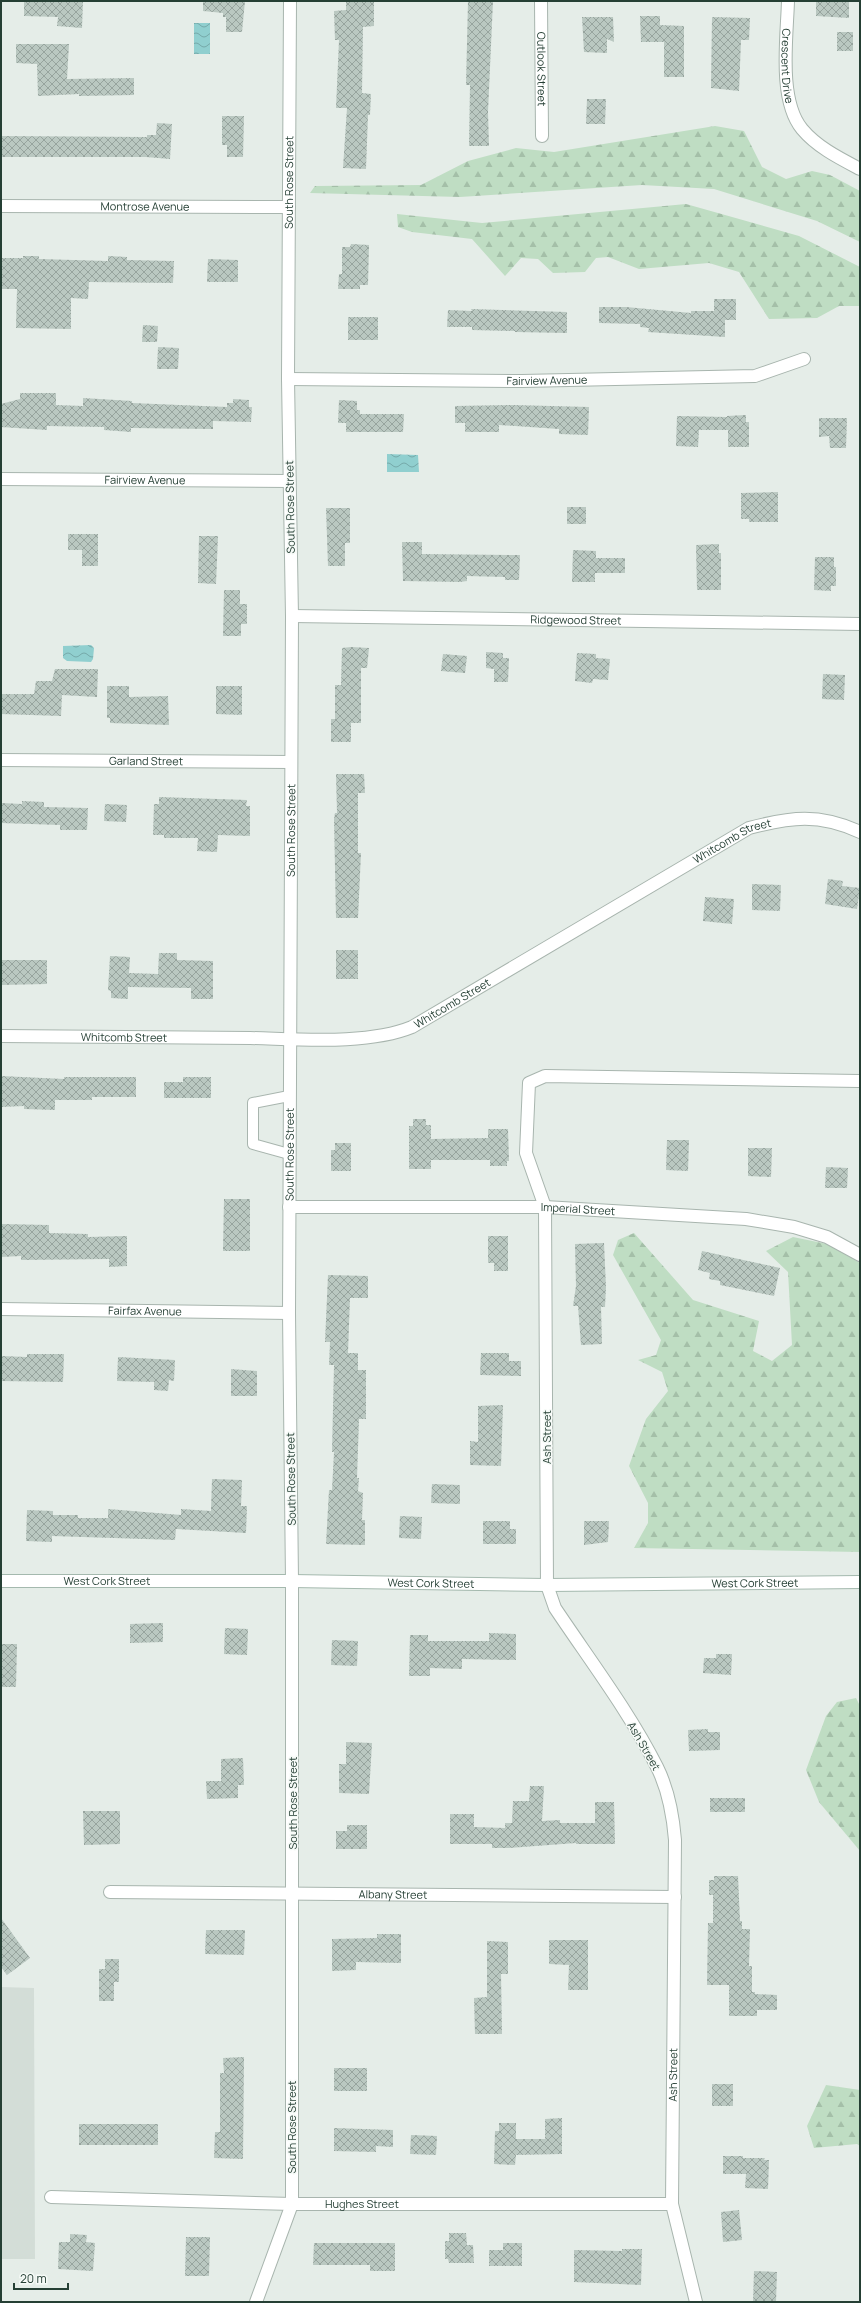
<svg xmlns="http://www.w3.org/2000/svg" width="861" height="2303" font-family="Manrope,sans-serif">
  <defs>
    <pattern id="forest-firs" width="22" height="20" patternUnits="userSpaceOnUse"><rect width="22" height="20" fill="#bfddc3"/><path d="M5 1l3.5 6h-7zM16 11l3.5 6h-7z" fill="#a4bfa8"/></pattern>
    <pattern id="water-waves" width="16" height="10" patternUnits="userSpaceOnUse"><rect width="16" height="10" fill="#90cfcf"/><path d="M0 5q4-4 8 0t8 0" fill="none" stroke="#75a9a9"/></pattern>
    <pattern id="building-cross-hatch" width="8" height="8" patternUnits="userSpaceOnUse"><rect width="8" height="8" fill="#bac8c1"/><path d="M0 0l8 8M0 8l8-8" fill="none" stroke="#97a49e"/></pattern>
  </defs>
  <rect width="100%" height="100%" fill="#e5ede8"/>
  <path fill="#d3ddd7" d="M1,1987L34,1988L35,2259H1Z"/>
  <g fill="url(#forest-firs)">
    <path d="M715,126L744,131L762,167L786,179L812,171L830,175L860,191V242L817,221L714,189L642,185L460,197L310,193L315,186L421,185L468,161L516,148L554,152Z"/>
    <path d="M686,204L799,236L860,267V306H839L817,318L769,319L739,272L709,263L639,269L608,257L596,258L585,272L553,273L538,259L521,258L505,276L472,239L412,232L398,227L397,214L482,223Z"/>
    <path d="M634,1233L693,1300L759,1321L753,1351L772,1361L792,1345L788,1272L766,1251L793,1237L827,1244L860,1263V1552L634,1548L648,1523V1503L629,1466L646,1419L668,1391L662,1372L638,1360L656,1355L661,1340L613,1255L618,1240Z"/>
    <path d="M856,1698L860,1706V1851L819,1802L806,1770L826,1716L837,1702Z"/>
    <path d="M826,2085L860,2090V2146L857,2144L814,2148L807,2126Z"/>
  </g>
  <g fill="url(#water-waves)">
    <rect x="194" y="23" width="16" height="31"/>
    <path d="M387,454L418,455L419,472H387Z"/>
    <path d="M91,645L94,648L93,659L91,662L67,661L63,658V646Z"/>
  </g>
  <g fill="url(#building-cross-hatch)">
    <path d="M24,1H83L82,28L57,26L58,17L24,16Z"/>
    <path d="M203,1H245L242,32H226V17H223V13L203,11Z"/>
    <path d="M346,1H374V26L363,27L362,93L371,94L370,115H368L366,169L343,168L347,108H336L339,40H335L334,11L346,10Z"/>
    <path d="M468,1H493L488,112L489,146H469L470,85H466Z"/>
    <path d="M816,1H849V18L816,16Z"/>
    <path d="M640,16H660V25L684,26V77H664V42H641Z"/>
    <path d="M582,17H613L614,42L607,39V53L584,52Z"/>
    <path d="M712,17L750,18L749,40H741L739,91L711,88Z"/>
    <rect x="837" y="32" width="16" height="19"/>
    <path d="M16,44H69L67,79L134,78V95L79,96V94L38,96L37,64L16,63Z"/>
    <path d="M587,99H606L605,124H586Z"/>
    <path d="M222,116H244L243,157H227V145H222Z"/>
    <path d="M157,123L172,124L170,159L146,157H1V136L147,137V135H156Z"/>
    <path d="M351,244L369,245L368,285H360V289H338L339,274H342V247H350Z"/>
    <path d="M23,256H39V259L108,261V256L127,257V260L174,261L173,283L89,282L88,299L71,298V329L16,328L17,289H1V258H23Z"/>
    <path d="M208,259L238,260V282H207Z"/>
    <path d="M714,299H736V320H725V337L648,332L649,328L640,327V324L599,323V307H626L691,313V311H714Z"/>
    <path d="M471,309L567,312V333L515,332V331L472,330V327H447L448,310L472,311Z"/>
    <rect x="348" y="317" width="30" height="23"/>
    <path d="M143,325L158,326L157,342H142Z"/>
    <path d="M158,347L179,348L178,369H157Z"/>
    <path d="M20,393H56V405L83,406V398L132,401V403L227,407V403H233V399L249,400V407H252L251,422L213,421V429L131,428V432L104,430V427L47,426V430L1,427V404L20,399Z"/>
    <path d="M339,400L357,401V410H360V414H404L403,432H346V423H338Z"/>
    <path d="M513,405L589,407L588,435L559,434V429L499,425V432H465V423H455V406Z"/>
    <path d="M746,415V422H749V447H728V430H699L698,447L676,446L677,416L727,417V416Z"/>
    <path d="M819,418H847L846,448H830L829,436L819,437Z"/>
    <path d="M778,492V522H749V519H741V493Z"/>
    <rect x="567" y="507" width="19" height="17"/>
    <path d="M326,508H350V543H345V566H328Z"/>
    <path d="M68,534H98V566H82V550H68Z"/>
    <path d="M199,536H218L216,584L198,583Z"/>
    <path d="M402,542H422V554L520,555L519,580H505V577L467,576V581L460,582L403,581Z"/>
    <path d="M719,544V553H721V590H697L696,545Z"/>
    <path d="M573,550L596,551V558H625V573H595V582H572Z"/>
    <path d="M815,557H834V567H836V586H831V591L814,590Z"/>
    <path d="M224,590H240V604H247V624H241V636H223Z"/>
    <path d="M351,647L369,648L367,668H361V723H351V742H331V719H335V685H341L342,648Z"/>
    <path d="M486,652L503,653V658H509L508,682H494V669L486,668Z"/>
    <path d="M577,653L596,654V658L610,659L608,680L593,679L592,683L575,681Z"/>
    <path d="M443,654L467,656L465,673L441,671Z"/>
    <path d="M55,669H98L97,697L62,695L61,716L1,714V694H34L36,681H52Z"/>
    <path d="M823,674L845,675L844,700L822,699Z"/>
    <path d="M107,686H129V697L168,696L169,725L110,723V718H107Z"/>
    <path d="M216,686H242V715L216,714Z"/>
    <path d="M336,774H364L365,793H358V853H361L358,918H336L334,819L335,813H337Z"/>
    <path d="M159,797L247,800L246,806H250V836L218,835L217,852L197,851L198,838H164V835H153L154,804H159Z"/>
    <path d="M22,801L44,802V807L88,808L87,830H60V825L1,823V803L22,804Z"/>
    <path d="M105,804L127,805L126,822L104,821Z"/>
    <path d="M828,879L843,881L842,886L860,888L857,909L825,904Z"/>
    <path d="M752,884L781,885L780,911L752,910Z"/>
    <path d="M705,897L734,899L732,924L703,921Z"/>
    <rect x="336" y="950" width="22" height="29"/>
    <path d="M159,953H177V960L213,961V999H191V988L128,987V999L111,998V991L108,990L110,956L130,957L129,973L158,974Z"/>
    <path d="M1,960H47V984L1,985Z"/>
    <path d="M1,1076L64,1079V1077H136V1097H92V1100H55V1110L24,1109V1106L1,1107Z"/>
    <path d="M183,1077H211V1098H164V1082H183Z"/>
    <path d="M413,1119H426V1125H431V1139L488,1138V1129H508L509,1161H507V1166H490V1160H431V1169H409V1126H413Z"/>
    <path d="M667,1140H689L688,1171L666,1170Z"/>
    <path d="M335,1143H351V1171H331V1150H335Z"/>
    <path d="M748,1148H772L771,1177L748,1176Z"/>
    <path d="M826,1167L848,1168L847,1188H825Z"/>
    <path d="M224,1199H250V1251H223Z"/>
    <path d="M1,1224L49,1225V1233L88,1234V1237L127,1236V1266L109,1267V1259L21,1260V1256L1,1257Z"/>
    <path d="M488,1236H508V1271H494V1263H488Z"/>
    <path d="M604,1243L606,1287L605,1307H601L602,1344L581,1345L578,1306H573L576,1286L575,1244Z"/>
    <path d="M702,1251L780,1268L774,1296L720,1285V1281L709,1279L710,1273L698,1270Z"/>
    <path d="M328,1275L368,1276V1298H350L348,1353H358V1370H366V1419H359L357,1478H359L358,1491L363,1493L362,1520H365V1545L326,1544L329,1490H332L334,1452H332L334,1365H329L330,1342H325Z"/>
    <path d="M481,1353H509V1361H521V1376L480,1375Z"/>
    <path d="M27,1354H64L63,1382L1,1381V1356L27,1357Z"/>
    <path d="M118,1357L175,1360L174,1381L169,1380L168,1391L154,1390V1382L117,1381Z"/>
    <path d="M231,1369L257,1371V1396H231Z"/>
    <path d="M503,1405L501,1466L470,1465V1441L478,1442V1406Z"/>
    <path d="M212,1479L242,1480L241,1506H247L246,1533L176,1529L175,1540L52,1536V1542L26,1541L27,1510L53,1511V1515H78V1518H108V1509L181,1515V1509L211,1511Z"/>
    <path d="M432,1484L460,1485V1504L431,1503Z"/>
    <path d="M400,1516L422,1517L421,1539L399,1538Z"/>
    <path d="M483,1521H510V1529H516V1544H483Z"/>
    <path d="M584,1521H609L608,1542L584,1545Z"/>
    <path d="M163,1623V1642L130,1643V1624Z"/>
    <path d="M225,1628L248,1629L247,1655L224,1654Z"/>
    <path d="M489,1633L516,1634V1660L462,1659V1669L430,1668V1676H409L410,1635H428V1641H489Z"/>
    <path d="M332,1640L358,1641L357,1666L331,1665Z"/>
    <path d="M1,1644H17L16,1687H1Z"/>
    <path d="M716,1654H732L731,1675L703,1673L704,1658H716Z"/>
    <path d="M708,1729V1732H720V1750L689,1751L688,1730Z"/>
    <path d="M346,1742L372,1743L369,1794L339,1793V1764H346Z"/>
    <path d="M243,1758L244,1785H238V1798L207,1799L206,1781H221V1759Z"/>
    <path d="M530,1786H544L542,1821L560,1820V1823H595V1802H614L615,1844H576V1843L509,1848H492V1844H450V1814H474V1827L505,1828V1823H512L513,1801H529Z"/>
    <rect x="710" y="1798" width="35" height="14"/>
    <path d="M83,1811H120V1844L84,1845Z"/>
    <path d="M347,1825H367V1849H336V1831H347Z"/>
    <path d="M714,1876H738L740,1921H742V1929H750L749,1966H752V1992H755V1994L777,1995V2010H757V2016H729V1985H707L708,1923H713V1895H709V1880H714Z"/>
    <path d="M1,1918L30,1958L7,1975L1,1967Z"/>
    <path d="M206,1930H245L244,1955L205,1954Z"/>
    <path d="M377,1934H401V1963L356,1962V1970L332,1971V1939L377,1938Z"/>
    <path d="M549,1940H588V1990H568L569,1965L549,1964Z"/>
    <path d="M487,1941L508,1942V1974H501L502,2034H475L474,1998L487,1997Z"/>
    <path d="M105,1959H119V1982H114V2001H99V1969H105Z"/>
    <path d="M244,2057L243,2159L214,2158L215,2132H220V2073H224L223,2058Z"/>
    <rect x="334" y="2068" width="33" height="23"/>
    <rect x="712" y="2084" width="21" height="22"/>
    <path d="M562,2118V2154L516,2155L515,2165L494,2164L495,2131H499V2123H516V2139H545V2119Z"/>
    <rect x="79" y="2124" width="79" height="21"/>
    <path d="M334,2128L393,2130V2147L376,2146V2152L334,2151Z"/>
    <path d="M411,2135L437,2136L436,2155L410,2154Z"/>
    <path d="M723,2156H743V2158H765L764,2160H769L768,2189L745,2188L746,2174H723Z"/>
    <path d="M739,2210L742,2240L723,2242L721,2212Z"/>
    <path d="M449,2233H466L467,2245H473L474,2263H449L448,2259H445V2241H449Z"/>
    <path d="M70,2234L87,2235L86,2242L95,2243L93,2271L58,2269L59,2242H70Z"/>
    <path d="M186,2237H210L209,2276H185Z"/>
    <path d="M314,2243H395V2271H370V2265H313Z"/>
    <path d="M503,2243H522V2266H489V2250H503Z"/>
    <path d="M622,2249H642L641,2285L574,2282V2250L622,2251Z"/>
    <path d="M754,2271L777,2272L776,2302H753Z"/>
  </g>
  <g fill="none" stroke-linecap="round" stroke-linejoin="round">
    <g stroke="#a8b5ae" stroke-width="12">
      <path id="lane" d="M289,1154L253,1144V1103L289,1096"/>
    </g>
    <g stroke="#a8b5ae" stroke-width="14">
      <g id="street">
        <path id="s1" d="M541,1L542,136"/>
        <path id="s2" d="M788,1C787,37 778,100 802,129C817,147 839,158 860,169"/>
        <path id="s3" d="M1,206L289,207"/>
        <path id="s4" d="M288,379L522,381L755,376L804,359"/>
        <path id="s5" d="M1,479L289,481"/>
        <path id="s6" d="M292,616L860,624"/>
        <path id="s7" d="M1,760L291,762"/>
        <path id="s8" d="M1,1036C84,1037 167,1038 250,1038C299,1039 368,1045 412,1027L749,828C791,817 819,813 860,832"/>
        <path id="s9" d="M289,1207H545L746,1219L794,1227L827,1237L860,1255"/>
        <path id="s10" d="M1,1309L289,1313"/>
        <path id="s11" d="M110,1892L675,1897"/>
        <path id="s12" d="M51,2197L292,2204H672"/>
        <path id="s13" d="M256,2302L292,2204V1581L289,1313L292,616L288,379L290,1"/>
        <path id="s14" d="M696,2302L672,2204L675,1840C673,1815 668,1789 657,1767C630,1713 589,1659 555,1608L547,1585L545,1207L526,1153L529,1083L545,1076L859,1081"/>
      </g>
    </g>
    <g stroke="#a4b9ae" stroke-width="14">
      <g id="secondary">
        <path id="s15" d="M1,1581H292L547,1585L860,1582"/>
      </g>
    </g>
    <use href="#lane" stroke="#fff" stroke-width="10"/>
    <use href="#street" stroke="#fff" stroke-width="12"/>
    <use href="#secondary" stroke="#fff" stroke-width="12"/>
  </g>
  <g text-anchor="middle" stroke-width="3" stroke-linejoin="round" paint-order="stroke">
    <g font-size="11" fill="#253f34" stroke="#f6faf7">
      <text dy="4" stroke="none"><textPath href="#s2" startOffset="65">Crescent Drive</textPath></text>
      <text dy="4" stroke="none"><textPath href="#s1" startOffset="68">Outlook Street</textPath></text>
      <text dy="4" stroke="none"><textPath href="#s13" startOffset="2126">South Rose Street</textPath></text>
      <text dy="4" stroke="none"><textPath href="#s3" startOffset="144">Montrose Avenue</textPath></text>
      <text dy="4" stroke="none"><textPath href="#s4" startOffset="259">Fairview Avenue</textPath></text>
      <text dy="4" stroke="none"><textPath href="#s5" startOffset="144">Fairview Avenue</textPath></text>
      <text transform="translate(290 507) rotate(-91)" y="4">South Rose Street</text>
      <text dy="4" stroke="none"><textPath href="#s6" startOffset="284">Ridgewood Street</textPath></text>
      <text dy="4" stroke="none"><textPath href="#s7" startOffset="145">Garland Street</textPath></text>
      <text dy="4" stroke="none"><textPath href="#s13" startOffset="1478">South Rose Street</textPath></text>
      <text dy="4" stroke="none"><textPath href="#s8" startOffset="783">Whitcomb Street</textPath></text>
      <text dy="4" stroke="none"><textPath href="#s8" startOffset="459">Whitcomb Street</textPath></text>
      <text dy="4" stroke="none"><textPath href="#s8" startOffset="123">Whitcomb Street</textPath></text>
      <text dy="4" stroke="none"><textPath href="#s13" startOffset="1154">South Rose Street</textPath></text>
      <text dy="4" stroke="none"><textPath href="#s9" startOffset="289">Imperial Street</textPath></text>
      <text dy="4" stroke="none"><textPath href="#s10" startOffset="144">Fairfax Avenue</textPath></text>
      <text transform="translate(547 1437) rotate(-90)" y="4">Ash Street</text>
      <text transform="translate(291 1479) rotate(-91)" y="4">South Rose Street</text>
      <text dy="4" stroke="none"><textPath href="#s15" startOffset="106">West Cork Street</textPath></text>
      <text dy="4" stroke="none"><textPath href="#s15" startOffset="430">West Cork Street</textPath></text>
      <text dy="4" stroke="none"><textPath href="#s15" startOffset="754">West Cork Street</textPath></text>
      <text transform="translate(644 1746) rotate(60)" y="4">Ash Street</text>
      <text transform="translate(293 1803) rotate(-90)" y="4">South Rose Street</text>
      <text dy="4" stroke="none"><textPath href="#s11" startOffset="283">Albany Street</textPath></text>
      <text dy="4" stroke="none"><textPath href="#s14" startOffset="230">Ash Street</textPath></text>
      <text transform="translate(292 2127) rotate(-90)" y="4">South Rose Street</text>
      <text dy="4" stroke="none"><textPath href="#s12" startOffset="311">Hughes Street</textPath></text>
    </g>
  </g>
  <rect width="861" height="2303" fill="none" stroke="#253f34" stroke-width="4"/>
  <path d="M14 2283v6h54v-6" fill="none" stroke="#253f34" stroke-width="2"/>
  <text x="20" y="2283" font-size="12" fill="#253f34" stroke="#f6faf7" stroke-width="3" paint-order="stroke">20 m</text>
</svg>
